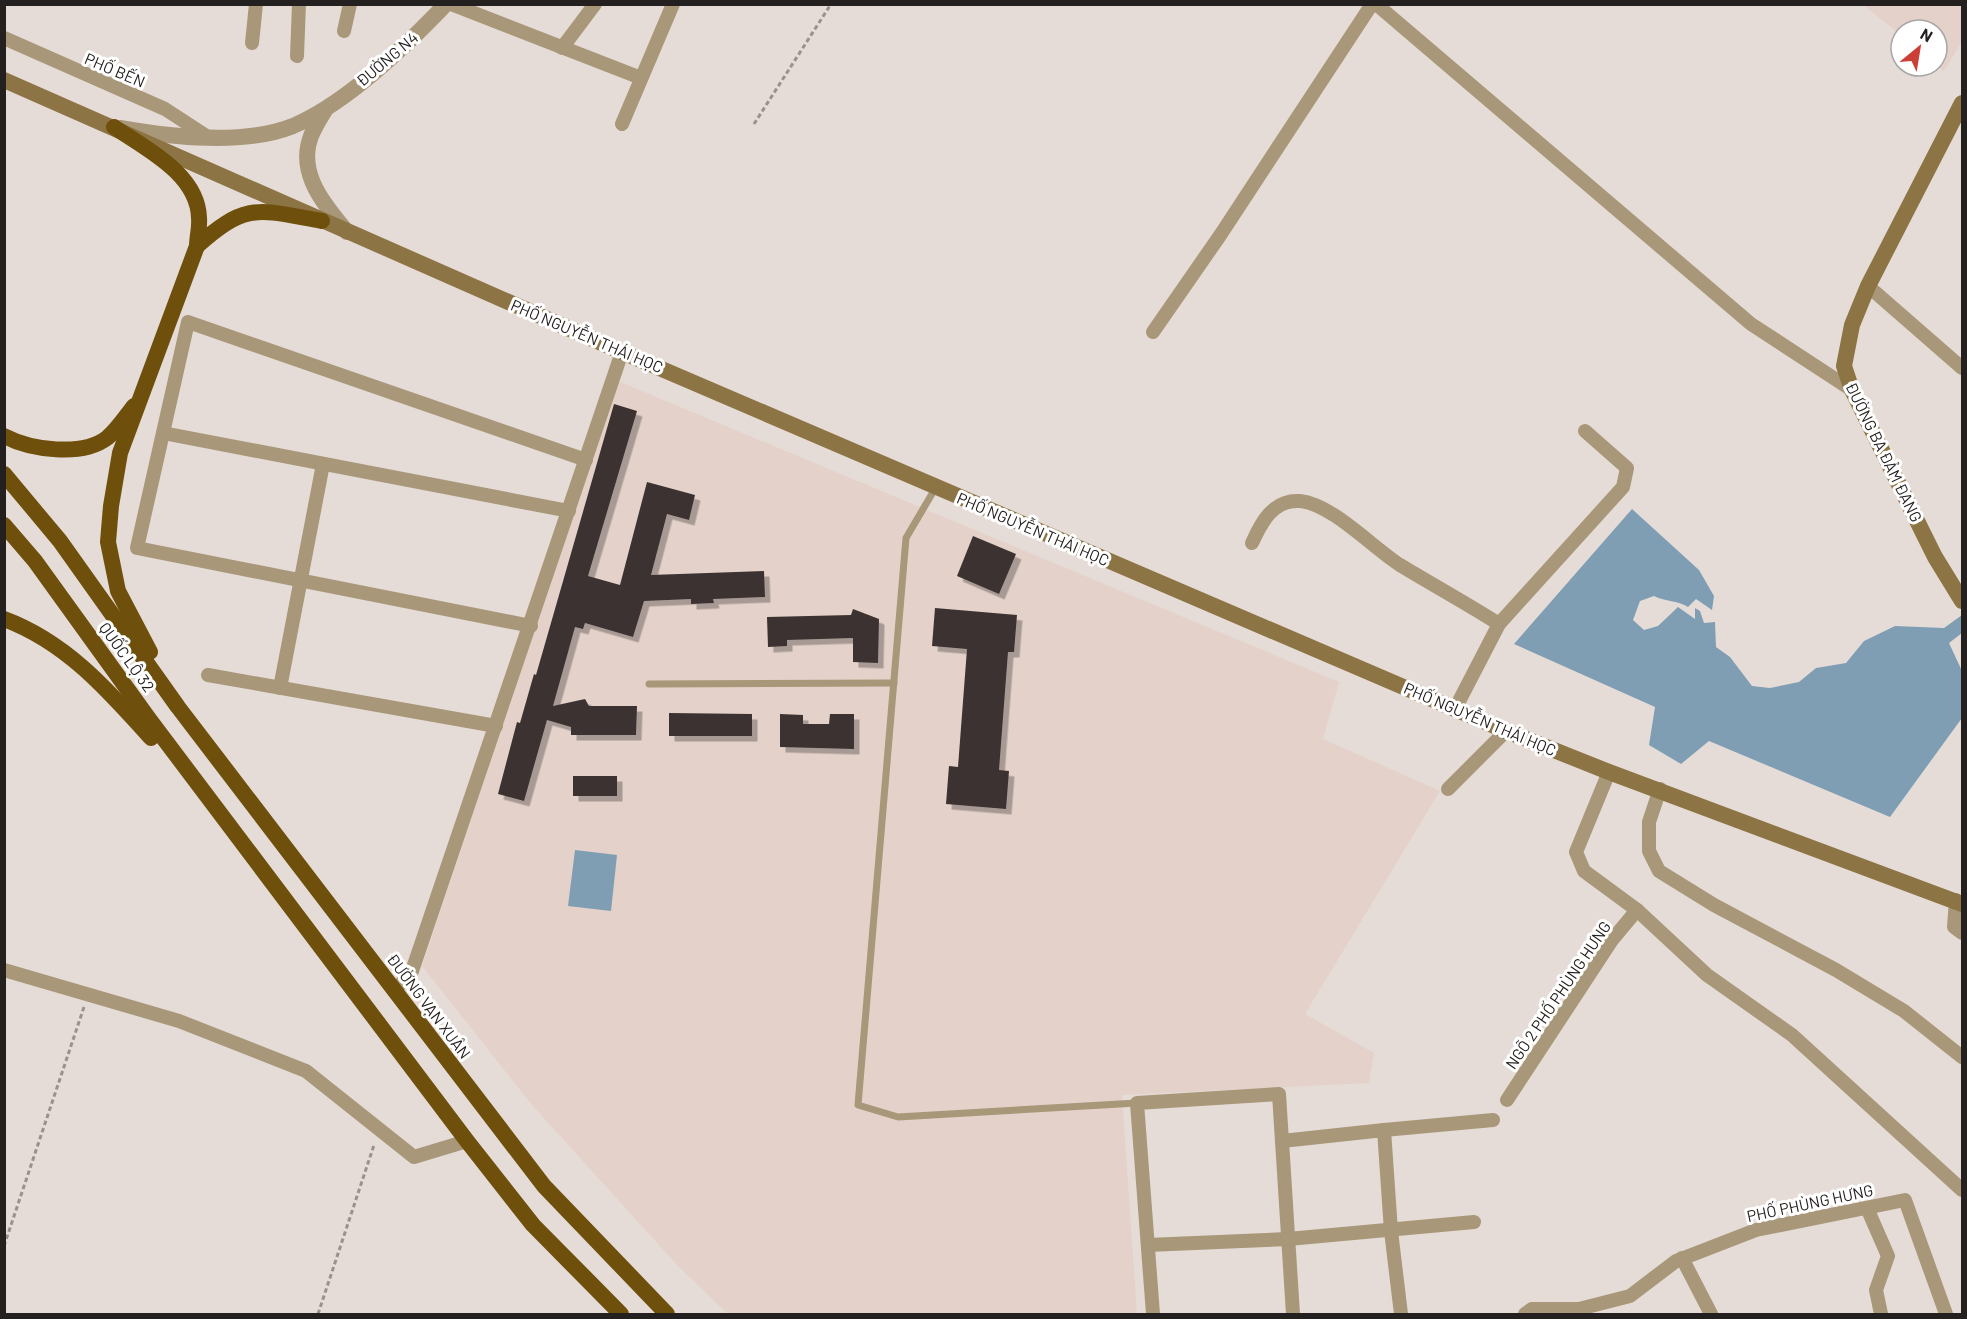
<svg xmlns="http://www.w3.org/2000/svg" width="1967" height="1319" font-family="Barlow,sans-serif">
  <defs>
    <filter id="shadow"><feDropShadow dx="5.5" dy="5.5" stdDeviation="0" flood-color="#0004"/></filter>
  </defs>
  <rect width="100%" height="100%" fill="#e6dcd7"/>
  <g fill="#e4d1c9">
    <path d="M1863,5H1962V41L1944,71L1937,65V30H1901V35Z"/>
    <path d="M618,381L1339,682L1323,739L1440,791L1305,1014L1374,1053L1369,1083L1122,1095L1137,1314H728L679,1267L532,1105L422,966Z"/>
  </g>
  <g fill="#7f9eb4">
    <path d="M1632,509L1699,570L1714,596L1712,610L1696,599L1688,607C1677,600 1666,602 1654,596L1640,601L1633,620L1644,630L1658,626L1678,607L1695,619V608L1700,611L1704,623L1715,622L1716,647L1730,657L1752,686L1770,688L1799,682L1816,668L1846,663L1864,641L1895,626L1944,628L1962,615V633L1949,643L1962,671V718L1890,817L1709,741L1681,764L1649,745L1655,707L1514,644Z"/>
    <path d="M575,850L617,855L611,911L568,906Z"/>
  </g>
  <g fill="#3c3330" filter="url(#shadow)">
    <path d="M614,404L637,411L588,576L620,585L647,482L695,495L689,520L667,514L651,575L764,571L765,597L713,599L714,603L691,604V599L644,601L633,637L585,623L583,629L575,627L553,706L585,699L589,706H637L636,735H571V727L547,720L524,801L498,794L517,722L520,723L534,674L536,675Z"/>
    <path d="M973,536L1016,554L999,594L957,576Z"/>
    <path d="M935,608L1017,615L1014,652H1008L999,770L1009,771L1006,809L946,804L949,766L958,767L967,649L932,646Z"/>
    <path d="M853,609L879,619L878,663L853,662V638L787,640V646L768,647L767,617L851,615Z"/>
    <path d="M669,713L752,714V736H669Z"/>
    <path d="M780,714L803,715V724H829L830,714H854V749L780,747Z"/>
    <rect x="573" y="776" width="44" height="20"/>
  </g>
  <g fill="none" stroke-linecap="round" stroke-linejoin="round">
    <g stroke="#99918e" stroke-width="3" stroke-dasharray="4.5 3" stroke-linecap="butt">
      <path d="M754,124L831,4"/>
      <path d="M4,1246L84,1007"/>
      <path d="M318,1314L374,1145"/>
    </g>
    <g stroke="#a89778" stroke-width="7">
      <path d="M936,487L906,538L858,1105L898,1117L1137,1103"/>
      <path d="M649,684L894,683"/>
    </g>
    <g stroke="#a89778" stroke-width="14">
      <path d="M451,4L641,78"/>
      <path d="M1376,4L1751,324L1852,390"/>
      <path d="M344,31L350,4"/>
      <path d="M4,38L165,109L208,137"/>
      <path d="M252,43L256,4"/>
      <path d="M562,48L595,4"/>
      <path d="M297,56L299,4"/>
      <path d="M622,124L673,4"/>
      <path d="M1868,286L1962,368"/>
      <path d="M1153,332L1221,234L1372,4"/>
      <path d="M163,433L569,511"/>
      <path d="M1252,543C1261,523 1273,499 1300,501C1332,504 1373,548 1400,565C1433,585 1466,603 1499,624"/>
      <path d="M531,626L137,548L188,322L586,460"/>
      <path d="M208,675L496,726"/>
      <path d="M280,688L323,464"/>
      <path d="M1455,709L1499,624L1623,487L1627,468L1585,431"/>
      <path d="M1609,772L1576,852L1584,871L1637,910L1707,975L1792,1035L1962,1190"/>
      <path d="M1448,789L1506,731"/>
      <path d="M1660,789L1649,822V851L1659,871L1714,905L1836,970L1904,1011L1962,1057"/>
      <path d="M1956,900L1954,927L1962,933"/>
      <path d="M4,970L179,1021L306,1071L414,1157L467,1141"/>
      <path d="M394,990L411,974L622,352"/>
      <path d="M1507,1100L1612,940L1637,910"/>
      <path d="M1384,1130L1493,1120"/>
      <path d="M1282,1141L1384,1130L1391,1231L1401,1314"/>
      <path d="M1867,1208L1888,1256L1876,1290L1881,1314"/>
      <path d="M1148,1245L1288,1239L1474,1222"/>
      <path d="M1682,1258L1711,1314"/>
      <path d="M1153,1314L1137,1103L1279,1094L1293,1314"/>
      <path d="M1525,1314L1532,1309H1579L1630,1296L1676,1261L1756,1230L1905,1200L1946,1314"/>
    </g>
    <g stroke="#a89778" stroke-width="16">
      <path d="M325,110C320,119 313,129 310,139C298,175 326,207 347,232"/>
      <path d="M120,128C171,137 243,146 293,126C347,103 405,47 446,4"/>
    </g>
    <g stroke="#8d7444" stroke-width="16">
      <path d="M4,80L622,352L1506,731L1609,772L1962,904"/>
      <path d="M1962,103L1868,286L1852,325L1844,366L1852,390L1935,557L1962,601"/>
    </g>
    <g stroke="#6e500c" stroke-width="16">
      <path d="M114,127C146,149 198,174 199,218C200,227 197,237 197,246L120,453L111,506L108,542L118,591L150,652"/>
      <path d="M197,246C247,201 259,210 322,221"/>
      <path d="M4,436C31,450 82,457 107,438C117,430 126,416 134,406"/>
      <path d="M4,474L60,541L178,707L544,1186L667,1314"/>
      <path d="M4,525L35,561L149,719L467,1141L533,1225L621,1314"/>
      <path d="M4,619C66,642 108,690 151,738"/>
    </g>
  </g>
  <g text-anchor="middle" stroke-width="6" stroke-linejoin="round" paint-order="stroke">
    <g font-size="16" fill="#24201f" stroke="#fff">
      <text transform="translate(387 59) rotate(-40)" y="6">ĐƯỜNG N4</text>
      <text transform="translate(115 70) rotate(23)" y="6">PHỐ BẾN</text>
      <text transform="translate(587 336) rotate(23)" y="6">PHỐ NGUYỄN THÁI HỌC</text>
      <text transform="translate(1884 452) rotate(64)" y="6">ĐƯỜNG BA ĐẢM ĐANG</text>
      <text transform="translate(1033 529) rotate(23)" y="6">PHỐ NGUYỄN THÁI HỌC</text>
      <text transform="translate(127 657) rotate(54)" y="6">QUỐC LỘ 32</text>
      <text transform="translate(1480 719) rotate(23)" y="6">PHỐ NGUYỄN THÁI HỌC</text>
      <text transform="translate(1558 995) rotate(-56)" y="6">NGÕ 2 PHỐ PHÙNG HƯNG</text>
      <text transform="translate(429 1006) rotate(53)" y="6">ĐƯỜNG VẠN XUÂN</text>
      <text transform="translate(1810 1203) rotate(-12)" y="6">PHỐ PHÙNG HƯNG</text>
    </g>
  </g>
  <rect width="1967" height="1319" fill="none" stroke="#24201f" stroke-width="12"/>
  <g transform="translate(1919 48) rotate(30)"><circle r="28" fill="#ffffff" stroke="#a7a6a5" stroke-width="1.5"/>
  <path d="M0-4.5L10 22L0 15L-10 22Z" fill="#cc3f36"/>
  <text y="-9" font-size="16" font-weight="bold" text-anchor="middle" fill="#24201f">N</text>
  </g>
</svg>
